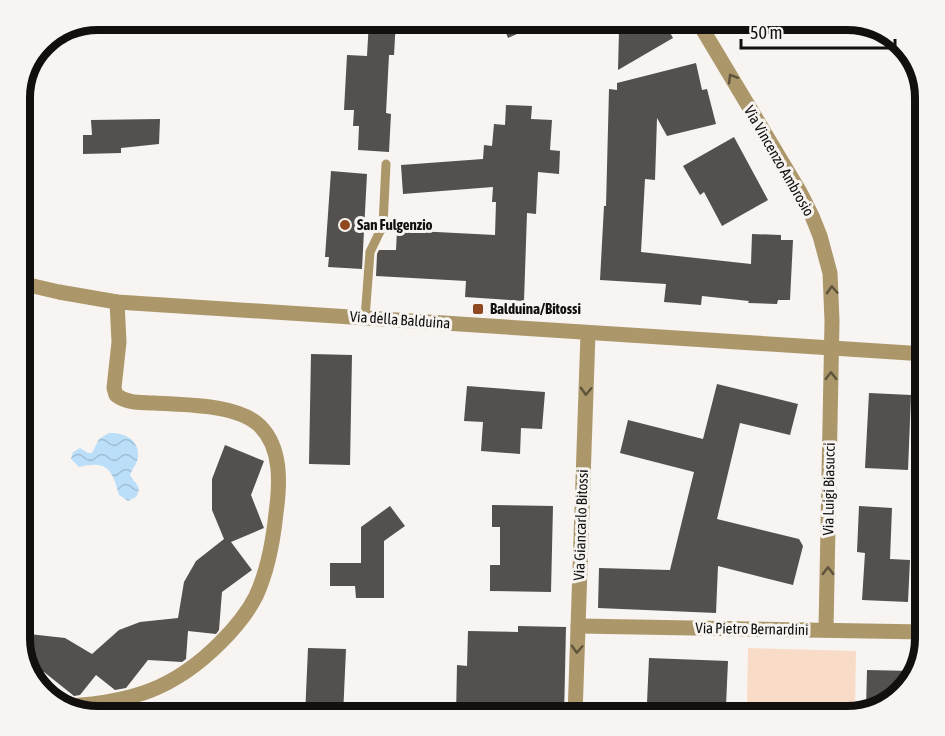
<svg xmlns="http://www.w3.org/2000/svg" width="945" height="736" font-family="'Asap Condensed',sans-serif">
  <defs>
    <pattern id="water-waves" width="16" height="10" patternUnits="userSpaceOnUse" patternTransform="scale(1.5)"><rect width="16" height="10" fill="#bbdff9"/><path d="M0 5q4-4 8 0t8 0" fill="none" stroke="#a0bed4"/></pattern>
  </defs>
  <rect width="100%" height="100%" fill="#f7f4f1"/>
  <path fill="#f9dcc8" d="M748,648L856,651L855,707L747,704Z"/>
  <path fill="url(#water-waves)" d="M109,433C124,432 140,440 138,457C137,464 132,469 130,475C135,484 143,486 136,497L128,501L119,495C112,470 108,460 79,467L71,459L73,452L80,448L88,453H92L99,439Z"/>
  <g fill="#53504e">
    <path d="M369,20H396L394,55H389L386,113L391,114L389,152L358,150L359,126H353L354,110H344L347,55L367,56Z"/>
    <path d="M501,20H548L508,38Z"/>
    <path d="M617,20H663L673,38L618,70L619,30Z"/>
    <path d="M696,63L702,90L707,89L716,124L667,136L657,118L655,180L645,179L641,252L751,264L752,234L781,235V240H793L790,300H778L777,304L748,303L749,301L702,296L701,305L664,302L666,284L600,280L604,206H606L609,89L617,90V83Z"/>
    <path d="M506,105L532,106L531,119L552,120L550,150L560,151L559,174L538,172L536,214L527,213L524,301L465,297L466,281L376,276L377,254L379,250H396L397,230L495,235L496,202H492L493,187L403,194L401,165L483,159L484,145L492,146L494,124L505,125Z"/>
    <path d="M160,119L159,144L121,148V153L83,154V135H92L91,120Z"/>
    <path d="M734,137L768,200L722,226L704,192L700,195L683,166Z"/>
    <path d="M331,171L367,174L362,269L328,267L329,257H325Z"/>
    <path d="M311,354L352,355L350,465L309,464Z"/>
    <path d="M717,384L798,404L790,435L740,423L717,519L799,539L803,546L793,585L718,566L716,613L598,608L599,568L670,570L694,472L620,453L628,420L703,439Z"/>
    <path d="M467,386L545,392L542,429L521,428L520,454L481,451L483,422L464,421Z"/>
    <path d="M869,393L911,395L908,470L865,468Z"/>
    <path d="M225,445L264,461L251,495L264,528L231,542L252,570L222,592L219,630L216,634L188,631L186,659L182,662L148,660L126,688L115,690L96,675L80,695L74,696L44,672L35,675L20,643V633L65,638L92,654L119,630L140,622L178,618L184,582L196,561L224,539L212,510V479Z"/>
    <path d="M492,505L553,506L551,592L490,591V565H500V527H492Z"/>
    <path d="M390,506L405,526L384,541V598H356L355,586H330V563H361V527Z"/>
    <path d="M859,506L892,508L890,559L910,560L908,602L862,600L865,553L857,552Z"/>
    <path d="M518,626L566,627L564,717L456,716L457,665L467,666L468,631L518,632Z"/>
    <path d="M308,648L346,649L343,716H305Z"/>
    <path d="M649,658L728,661L726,706L647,703Z"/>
    <path d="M867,670L913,671L906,690L866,708Z"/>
  </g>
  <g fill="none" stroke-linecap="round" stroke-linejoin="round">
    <path stroke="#ac976a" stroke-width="9" d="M365,318L370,252L383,225L386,164"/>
    <g stroke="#ac976a" stroke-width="15">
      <path d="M697,20L800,192L812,216L820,236L830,273L832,321L826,630"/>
      <path d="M578,626L925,632"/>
      <path d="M69,706C132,702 174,689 220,643C234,629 247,614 256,596C268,570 273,542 276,513C280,484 282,448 260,426C238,404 185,405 155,403C141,402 128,404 116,395L114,388L119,342L117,302"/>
      <path d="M575,716L588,333"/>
    </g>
    <path stroke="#ac976a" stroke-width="15" d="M20,283L59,292L117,302L925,354"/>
  </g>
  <defs><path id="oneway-chevron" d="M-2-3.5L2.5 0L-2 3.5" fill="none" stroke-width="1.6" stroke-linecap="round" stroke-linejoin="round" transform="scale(1.5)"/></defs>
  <g stroke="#5e543c">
    <use href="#oneway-chevron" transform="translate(732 78) rotate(-121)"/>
    <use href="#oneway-chevron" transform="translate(832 290) rotate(-93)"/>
    <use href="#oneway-chevron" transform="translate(831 376) rotate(-90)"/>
    <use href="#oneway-chevron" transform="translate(586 391) rotate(92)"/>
    <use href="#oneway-chevron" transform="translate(828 571) rotate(-89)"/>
    <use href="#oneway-chevron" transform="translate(577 649) rotate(92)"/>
  </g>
  <g fill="#8e4921" stroke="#f7f4f1" stroke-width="2">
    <circle cx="345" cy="225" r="6"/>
    <rect x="472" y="303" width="12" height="12" rx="3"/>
  </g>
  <g text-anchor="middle" stroke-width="6" stroke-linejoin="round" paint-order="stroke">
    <g font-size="15" fill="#11100f" stroke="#f7f4f1">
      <text transform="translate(779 161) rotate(60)" y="5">Via Vincenzo Ambrosio</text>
      <text transform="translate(400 320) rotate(4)" y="5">Via della Balduina</text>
      <text transform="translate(829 489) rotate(-89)" y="5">Via Luigi Biasucci</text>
      <text transform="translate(581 525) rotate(-88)" y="5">Via Giancarlo Bitossi</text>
      <text transform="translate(752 629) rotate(1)" y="5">Via Pietro Bernardini</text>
    </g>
    <g font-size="15" font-weight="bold" fill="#11100f" stroke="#f7f4f1" text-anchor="start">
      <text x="357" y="230">San Fulgenzio</text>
      <text x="490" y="314">Balduina/Bitossi</text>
    </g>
  </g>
  <path d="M0 0H945V736H0ZM98 30H847A68 68 0 0 1 915 98V638A68 68 0 0 1 847 706H98A68 68 0 0 1 30 638V98A68 68 0 0 1 98 30Z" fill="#f7f4f1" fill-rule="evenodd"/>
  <path fill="none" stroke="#11100f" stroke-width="8" d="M98 30H847A68 68 0 0 1 915 98V638A68 68 0 0 1 847 706H98A68 68 0 0 1 30 638V98A68 68 0 0 1 98 30Z"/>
  <path d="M741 39v9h154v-9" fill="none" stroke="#11100f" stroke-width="3"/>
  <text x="750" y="39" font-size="18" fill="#11100f" stroke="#f7f4f1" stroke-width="4.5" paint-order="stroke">50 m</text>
</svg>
